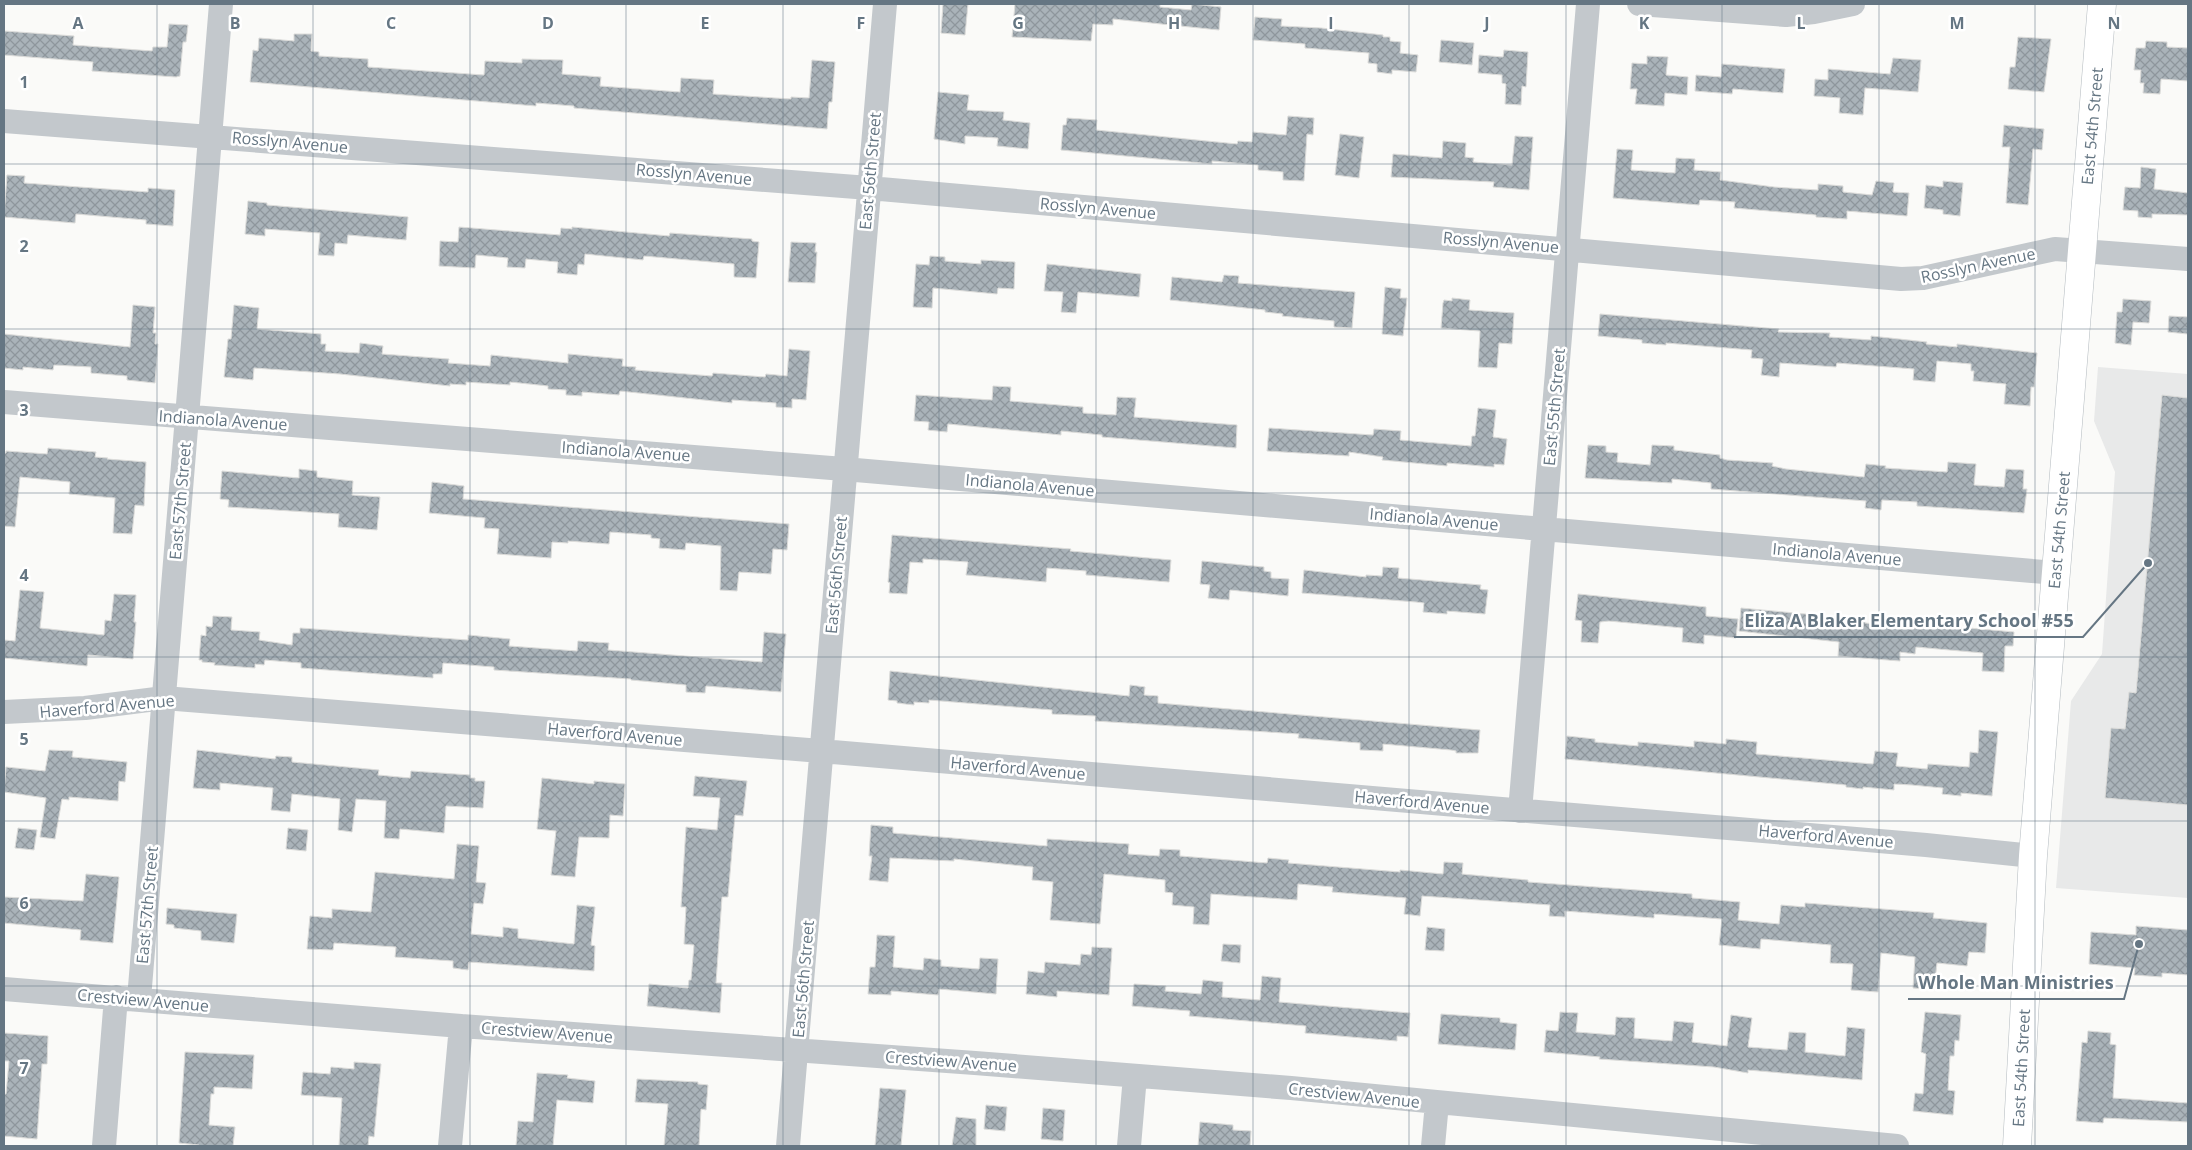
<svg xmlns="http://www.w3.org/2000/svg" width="2192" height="1150" font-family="'Open Sans',sans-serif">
<defs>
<pattern id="building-cross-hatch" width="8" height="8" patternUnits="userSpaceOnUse" patternTransform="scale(1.25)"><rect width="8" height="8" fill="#aab3b9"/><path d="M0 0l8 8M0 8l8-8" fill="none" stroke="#8e969c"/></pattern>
</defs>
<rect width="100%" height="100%" fill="#fafaf8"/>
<path fill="#e8e9e9" d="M2098,367L2188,374V898L2056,888L2071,701L2102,654L2115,472L2094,421Z"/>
<path fill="url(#building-cross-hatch)" stroke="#dcdcda" d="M943,4H968L965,35L941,33Z
M1015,4H1160V7L1191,10L1192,4L1221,7L1219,30L1113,19V25L1093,24L1091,41L1012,37Z
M1255,17L1282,19L1281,26L1321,28L1383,35V37H1390V41L1401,42L1400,53L1418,55L1416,72L1392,70V74L1377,72V64L1368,63L1369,53L1305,48V44L1253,40Z
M169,24L188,25L186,42H183L180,76L176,77L92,71L93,62L4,55V31L74,36L73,45L152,51L153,47H167Z
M294,34H312L311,51L319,52V56L368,59V67L484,75L485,61L522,63V59L563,60L562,74L601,77L600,86L680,92L681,78L714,80L713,94L791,99V97L809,98L812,60L835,62L832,102H829L827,129L574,108V106L536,103V106L250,82L253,50L258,51L259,38L294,41Z
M2018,37L2051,39L2044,92L2008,89L2010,67H2015Z
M1441,40L1474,43L1472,65L1439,62Z
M2146,41L2167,42V47L2188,48V81L2161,79L2160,94L2143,93L2144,83H2140L2141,70H2134L2136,48H2145Z
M1504,50L1528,52L1526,87L1522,86L1521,105L1505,104L1506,84L1502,83V75L1478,73L1479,55L1503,57Z
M1647,56L1668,57L1666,75L1688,77L1687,95L1665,93L1664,106L1635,104L1637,89H1630L1632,63L1647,64Z
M1893,58L1921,60L1918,92L1865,88L1863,115L1839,113L1840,98L1814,96L1815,79L1828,80V69L1890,74Z
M1722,64L1785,69L1783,93L1733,89L1732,94L1695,91L1696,75L1721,77Z
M938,92L969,95L967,110L1004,112L1003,120L1030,123L1028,149L997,146L998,138L965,136V144L934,139Z
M1288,116L1314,118L1313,135L1307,134L1304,181L1283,180V172L1258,170V165L1212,161V164L1061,150L1063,125H1066L1067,118L1097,120L1096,130L1237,144L1238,141L1252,142L1253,132L1286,135Z
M2004,125L2044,129L2042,150L2033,149L2028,205L2006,203L2010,147H2002Z
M1340,134L1364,137L1359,178L1335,175Z
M1515,136L1533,137L1529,190L1493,187L1494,182L1391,177L1393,154L1442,158L1443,141L1466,143L1465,157L1474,158L1473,162L1512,165Z
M1617,149L1633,150L1631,170L1675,173L1676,158L1695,159L1694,170L1721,172L1720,180L1774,187L1818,190V184L1843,186V192L1872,195L1876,181L1894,183L1893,192L1909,193L1907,216L1847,211V219L1816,217V215L1734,208L1735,202L1700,200L1699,205L1613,198Z
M2141,167L2156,169L2154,189L2188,193V215L2152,214V218L2138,217V211L2123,210L2125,187L2140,188Z
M7,175L25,176L24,183L148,192V188L175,190L173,226L146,224V220L76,214L75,223L4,217Z
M1943,181L1963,183L1960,216L1943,214V210L1924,208L1926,185L1943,187Z
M248,201L267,203V205L408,217L406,240L348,235L347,244L335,243L334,256L318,255L320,233L265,229V236L245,234Z
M459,227L560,235L561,228L572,229V227L669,236L670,233L752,239V241L759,242L756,278L734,277V264L644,256L643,260L585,254L584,265L578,264L577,275L557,273L558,262L526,259L525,268L507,267L508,258L476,255L475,268L439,266L440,241L458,242Z
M791,242L816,243L815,252H817L815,283L788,282Z
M930,256L945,257V261L981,264V260L1015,262L1014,289L998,288L997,294L933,288L932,308L913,307L916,264L929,265Z
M1047,264L1141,274L1139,297L1078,292L1076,313L1061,312L1063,292L1044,291Z
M1224,275L1239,276L1238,283L1355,292L1352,328L1334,327V321L1282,316L1283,314L1265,312V310L1170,300L1172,277L1222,282Z
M1385,287L1401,289L1400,298H1407L1403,336L1382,334Z
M1452,298L1470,300L1469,310L1514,313L1512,344L1499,343L1497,368L1478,367L1480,331L1441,328L1443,303L1444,300L1452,301Z
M2123,299L2151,301L2149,323L2133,322L2131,345L2115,343L2117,312H2122Z
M133,305L155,307L153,333H156L155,344H158L155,383L127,380V376L91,373V367L54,365L53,370L23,367V370L4,368V334L130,347Z
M234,305L259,308L257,329L321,334V344H326L325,351L359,353L360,343L383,346L382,354L449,359L448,363L490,366L491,355L568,363V354L623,359L622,366L636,367L635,370L712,376L713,373L765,377L766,374L787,376L789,349L810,351L806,400L792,399V408L776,407V403L732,400V403L620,391L619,395L582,392V396L566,395V390L548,389V386L510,382V385L466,382V385L450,384V386L340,374L254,368L253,380L224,377L228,339H231Z
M1600,314L1779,329L1778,332L1830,333L1829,337L1871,340V336L1927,342L1926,344L1957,347V344L2037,353L2034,387H2031L2030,406L2004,404L2006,384L1973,381L1974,371H1971V364L1937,361L1935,382L1913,380L1914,369L1837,363L1836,367L1780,363L1779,377L1761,375L1763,359L1751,358L1752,350L1666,343V345L1642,343V340L1598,336Z
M2169,316L2188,317V334L2168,332Z
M993,386L1011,387L1010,401L1083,407V413L1116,415L1117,397L1136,398L1134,417L1237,425L1236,448L1102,437V435L1061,431V435L948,424L947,432L928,430L929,422L914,421L916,395L992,400Z
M2162,395L2188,398V805L2105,798L2111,728L2125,729L2129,692L2136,693Z
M1478,408L1496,410L1493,437L1507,439L1504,465L1494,464V467L1447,463V466L1382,460L1383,457L1349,452V456L1267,451L1269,428L1373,435L1374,429L1401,431L1400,440L1471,446L1472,436H1475Z
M1588,445L1606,446V452L1618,453L1617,462L1650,465L1652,445L1674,446V450L1720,455V458L1727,460L1773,463L1772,466L1786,469L1864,477L1866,464L1886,466L1885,468L1947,472L1948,462L1976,464L1974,485L2004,487L2006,469L2024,470L2023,489H2027L2024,513L1917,506V502L1882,500L1881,510L1865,508L1866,501L1711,489V483L1672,479V483L1585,478Z
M48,448L96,452L95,457L108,458L107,459L146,462L144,506L135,505L132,534L113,533L115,498L69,494L70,482L20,477L15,527L4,526V453H6V451L47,454Z
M299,469L317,471V477L353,481L352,495L380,497L377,530L338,527L339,514L228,507L229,500L220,499L222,471L299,478Z
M432,482L464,486L463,499L789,524L787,550L773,549L771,574L739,572L737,591L720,590L721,546L686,543L685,550L659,548L660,539L651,538V535L610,532L609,544L568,541V543L552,542L551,558L497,554L499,529L484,528L485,518L429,513Z
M892,535L1071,549L1070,551L1171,560L1169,582L1086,575V571L1047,568L1046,582L966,575L968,562L923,559V563L910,562L907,594L889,593L890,583L888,582Z
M1202,561L1264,567V571L1271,572V578L1289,579L1288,596L1230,590L1229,600L1208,598L1210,585L1200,584Z
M1383,567L1399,568L1398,578L1481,585L1480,589L1488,590L1485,614L1447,611V614L1423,612L1424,603L1416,602L1302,593L1304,570L1366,577V575L1382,576Z
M20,590L44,592L40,628L104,635L105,620L111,621L114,594L136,595L134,622H136L133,659L88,655L87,666L4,658V640L15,641Z
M1578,594L1706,607V616L1738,619L1736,638L1704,635V644L1682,642L1683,628L1609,621L1600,622L1598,643L1581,642L1582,621L1575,620Z
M1741,608L1859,619V621H1865V623L1897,626H1901V622L2014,632L2013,646H2005L2004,672L1982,671L1983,653L1916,647L1915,654L1900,652V661L1838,656L1839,642L1739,631Z
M213,616L232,617L231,630L260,632L259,640L292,645L293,633H300V628L468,640V635L510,639L509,646L577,651L578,641L609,643L608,650L762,662L764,632L786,634L781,692L706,686L705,693L686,692V685L631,680V679L494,670V667L443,663L442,674H433V678L301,668V663L265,660L264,665L255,664V668L214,665L215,663L202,662V660H199L201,635L206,636V626L212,627Z
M890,671L1129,696L1130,685L1145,687L1144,695L1158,696V703L1480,730L1478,753H1456V751L1451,750L1383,744V751L1360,750V743L1298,738L1299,734L1095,721L1096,716L1052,714V710L929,700V703L914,702V705L897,703V701L888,700Z
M1979,730L1998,732L1992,796L1961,793V796L1942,794L1943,788L1912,785L1894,784V790L1863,787V789L1846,787V785L1565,759L1567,736L1595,739V742L1638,746V742L1694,747V741L1726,744V739L1757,742L1756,754L1873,764L1875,751L1898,753L1896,766L1927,769L1928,764L1969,767L1970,752L1978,753Z
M49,750L73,751L72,757L127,762L125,782L119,781L118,801L69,797V800L62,799L55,839L40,837L46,798L4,792L6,767L45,771Z
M197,750L275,759L276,756L292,757V762L379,770L378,775L410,778L411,771L470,775V778H475V781H485L483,808L446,806L444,833L400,829L399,839L384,838L386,801L356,799L352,832L338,830L340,799L292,794L290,812L271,810L273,788L220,783V790L193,788Z
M695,776L747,781L743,816L735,815L728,897H722L716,983H722L720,1013L647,1006L649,984L688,988L689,980H691L694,945L684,944L686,907H681L686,827L717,830L720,798L693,796Z
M542,778L594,784V781L625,784L623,816L610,815L609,838L579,837L575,877L551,875L556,831L537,829Z
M871,825L893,827V833L1047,846V839L1097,842L1129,844L1128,854L1159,856L1160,849L1180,850V856L1267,863L1268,858L1289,860L1288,863L1400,872V870L1443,874L1444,862L1463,863L1462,874L1528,880V882L1692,894V898L1740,902L1738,920L1779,924L1781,905L1805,907V903L1934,913L1933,918L1987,923L1985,953L1969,952L1967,966L1937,963L1934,990L1913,988L1915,957L1881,953L1878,992L1851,990L1853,964L1830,963L1831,945L1761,939L1760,949L1719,945L1722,919L1654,914V918L1565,911V917L1549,916L1550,905L1422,896L1420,916L1404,914L1406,898L1332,892L1333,887L1298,884L1297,900L1211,894L1209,925L1193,924L1194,907L1172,905L1173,893L1165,892V880L1104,874L1100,924L1050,920L1053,882L1032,880L1033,867L954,859V861L890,858L888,882L869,880L872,856H869Z
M18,828L37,830L34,850L15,848Z
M288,828L308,830L306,851L286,849Z
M457,844L479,846L476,882L486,883L483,904L474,903L471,934L503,937V927L518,929V938L574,944L577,905L595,907L591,945L595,946L594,971L469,962L468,970L453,968V961L395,957L396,947L334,943L333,950L307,949L310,916L332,918V909L371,912L375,872L454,879Z
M86,874L119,877L113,943L80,940L81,930L4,923V897L83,901Z
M167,908L237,914L234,943L201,940V931L174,928V925L166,924Z
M2136,926L2188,930V975L2162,973V977L2134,975L2135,968L2089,964L2091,932L2136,935Z
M1427,927L1445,929L1444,951L1425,950Z
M877,935L895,936L893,967L923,970L924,958L941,960V966L979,969L980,958L998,959L996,994L939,989L938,995L891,991V995L868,994L870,967H875Z
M1223,944L1241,945L1240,963L1221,961Z
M1092,947L1112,948L1109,995L1057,991V997L1026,994L1028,971L1044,973L1045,962L1080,965L1081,954L1091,955Z
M1262,976L1281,978L1279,1002L1410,1013L1408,1037L1397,1036V1041L1305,1033L1306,1026L1189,1016L1190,1011L1132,1006L1134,984L1166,986L1165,991L1201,994L1203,980L1223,982L1222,997L1260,1000Z
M1560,1012L1578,1013L1576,1032L1615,1035L1616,1017L1635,1018L1634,1038L1672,1041L1674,1021L1694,1023L1692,1042L1727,1046L1731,1015L1752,1018L1748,1047L1787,1050L1789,1032L1806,1033L1805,1052L1845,1056L1847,1027L1865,1029L1862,1080L1748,1070V1073L1714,1067L1599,1059L1600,1057L1544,1052L1546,1030L1558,1031Z
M1925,1012L1961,1015L1959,1041L1955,1040L1954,1056H1950L1948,1090L1955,1091L1953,1115L1913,1111L1915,1093L1923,1094L1926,1054L1921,1052Z
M1441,1014L1500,1018V1022L1517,1024L1515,1050L1438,1044Z
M2088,1031L2111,1033L2110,1044L2116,1045L2113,1098L2188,1103V1122L2104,1118L2103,1123L2076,1121L2082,1042L2087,1043Z
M4,1033L48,1036L47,1064H42L37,1139L4,1136V1094H6L9,1061H4Z
M185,1052L254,1055L252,1089L214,1087V1094H211L209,1125L235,1127L233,1146H199V1145L179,1143Z
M354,1062L381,1064L374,1137L369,1136L368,1146H339L342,1098L301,1095L303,1072L330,1074L331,1067L354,1069Z
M537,1073L568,1075L567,1078L595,1081L593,1103L557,1100L553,1146H516L518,1121L533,1122Z
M637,1079L698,1082V1084L708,1085L706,1110L701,1109L699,1146H664L668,1104L635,1102Z
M880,1088L906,1090L901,1146H875Z
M986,1105L1007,1107L1005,1131L984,1129Z
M1043,1108L1065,1110L1063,1141L1041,1139Z
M956,1117L976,1119V1146H952Z
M1200,1122L1233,1125V1130L1251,1131L1250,1146H1198Z"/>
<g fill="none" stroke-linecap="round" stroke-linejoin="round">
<g stroke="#b3babf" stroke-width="29">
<path id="secondary" d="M2017,1146L2033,856L2102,4"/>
</g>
<path stroke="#c3c8cc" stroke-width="24" d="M1639,4L1786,15L1814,12L1853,4
M4,121L869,188L1901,279L1923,278L2055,249L2188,259
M4,402L844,469L2056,573
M4,712L85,708L164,698L821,751L1926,845L2033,856
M1520,811L1588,4
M4,989L461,1026L975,1063L1291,1088L1897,1146
M139,999L221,4
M104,1146L116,997
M450,1146L461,1026
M788,1146L885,4
M1129,1146L1135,1076
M1433,1146L1437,1103"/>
<use href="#secondary" stroke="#fff" stroke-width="28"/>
</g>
<path fill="none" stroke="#657683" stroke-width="1" stroke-opacity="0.55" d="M157,4V1146M313,4V1146M470,4V1146M626,4V1146M783,4V1146M939,4V1146M1096,4V1146M1253,4V1146M1409,4V1146M1566,4V1146M1722,4V1146M1879,4V1146M2035,4V1146M4,164H2188M4,329H2188M4,493H2188M4,657H2188M4,821H2188M4,986H2188"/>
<g text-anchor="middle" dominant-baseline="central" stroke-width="5" stroke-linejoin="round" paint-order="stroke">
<g font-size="16" fill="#657683" stroke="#fff">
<text transform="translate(2092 126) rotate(-85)">East 54th Street</text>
<text transform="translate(290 142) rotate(5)">Rosslyn Avenue</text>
<text transform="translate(870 171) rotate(-85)">East 56th Street</text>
<text transform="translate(694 174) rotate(5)">Rosslyn Avenue</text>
<text transform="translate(1098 208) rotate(5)">Rosslyn Avenue</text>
<text transform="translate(1501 242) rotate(5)">Rosslyn Avenue</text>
<text transform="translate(1978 265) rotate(-12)">Rosslyn Avenue</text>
<text transform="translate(1554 407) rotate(-85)">East 55th Street</text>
<text transform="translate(223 420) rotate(4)">Indianola Avenue</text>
<text transform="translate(626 451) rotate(4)">Indianola Avenue</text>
<text transform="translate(1030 485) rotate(5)">Indianola Avenue</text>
<text transform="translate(180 501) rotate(-85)">East 57th Street</text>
<text transform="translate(1434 519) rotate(5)">Indianola Avenue</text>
<text transform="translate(2059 530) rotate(-85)">East 54th Street</text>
<text transform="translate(1837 554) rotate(5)">Indianola Avenue</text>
<text transform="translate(836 575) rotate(-85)">East 56th Street</text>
<text transform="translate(107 706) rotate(-5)">Haverford Avenue</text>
<text transform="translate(615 734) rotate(5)">Haverford Avenue</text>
<text transform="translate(1018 768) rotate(5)">Haverford Avenue</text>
<text transform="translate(1422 802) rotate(5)">Haverford Avenue</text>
<text transform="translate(1826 836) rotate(5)">Haverford Avenue</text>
<text transform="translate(147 905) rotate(-85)">East 57th Street</text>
<text transform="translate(803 979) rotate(-85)">East 56th Street</text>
<text transform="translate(143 1000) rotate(5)">Crestview Avenue</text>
<text transform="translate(547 1032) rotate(4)">Crestview Avenue</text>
<text transform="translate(951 1061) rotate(4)">Crestview Avenue</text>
<text transform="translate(2021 1068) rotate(-87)">East 54th Street</text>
<text transform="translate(1354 1095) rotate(6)">Crestview Avenue</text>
</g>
</g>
<g font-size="16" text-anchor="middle" font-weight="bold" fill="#657683" stroke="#fff" stroke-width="5" stroke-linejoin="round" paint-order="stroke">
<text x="78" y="29">A</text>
<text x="235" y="29">B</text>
<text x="391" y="29">C</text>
<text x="548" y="29">D</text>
<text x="705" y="29">E</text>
<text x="861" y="29">F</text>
<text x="1018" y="29">G</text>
<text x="1174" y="29">H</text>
<text x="1331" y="29">I</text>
<text x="1487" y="29">J</text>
<text x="1644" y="29">K</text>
<text x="1801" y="29">L</text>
<text x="1957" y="29">M</text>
<text x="2114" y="29">N</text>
<text x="24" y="88">1</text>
<text x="24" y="252">2</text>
<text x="24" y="416">3</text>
<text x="24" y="581">4</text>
<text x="24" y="745">5</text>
<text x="24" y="909">6</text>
<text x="24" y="1074">7</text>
</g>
<path fill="none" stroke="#657683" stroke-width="2" d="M2148 563L2083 637H1734M2139 944L2124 999H1908"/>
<g fill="#657683" stroke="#fff" stroke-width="2">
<circle cx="2148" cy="563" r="5"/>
<circle cx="2139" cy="944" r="5"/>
</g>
<g font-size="18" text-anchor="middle" font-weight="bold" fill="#657683" stroke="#fff" stroke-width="5" stroke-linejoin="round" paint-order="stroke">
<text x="1909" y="627">Eliza A Blaker Elementary School #55</text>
<text x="2016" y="989">Whole Man Ministries</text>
</g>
<rect width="2192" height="1150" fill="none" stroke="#657683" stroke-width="10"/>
</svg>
